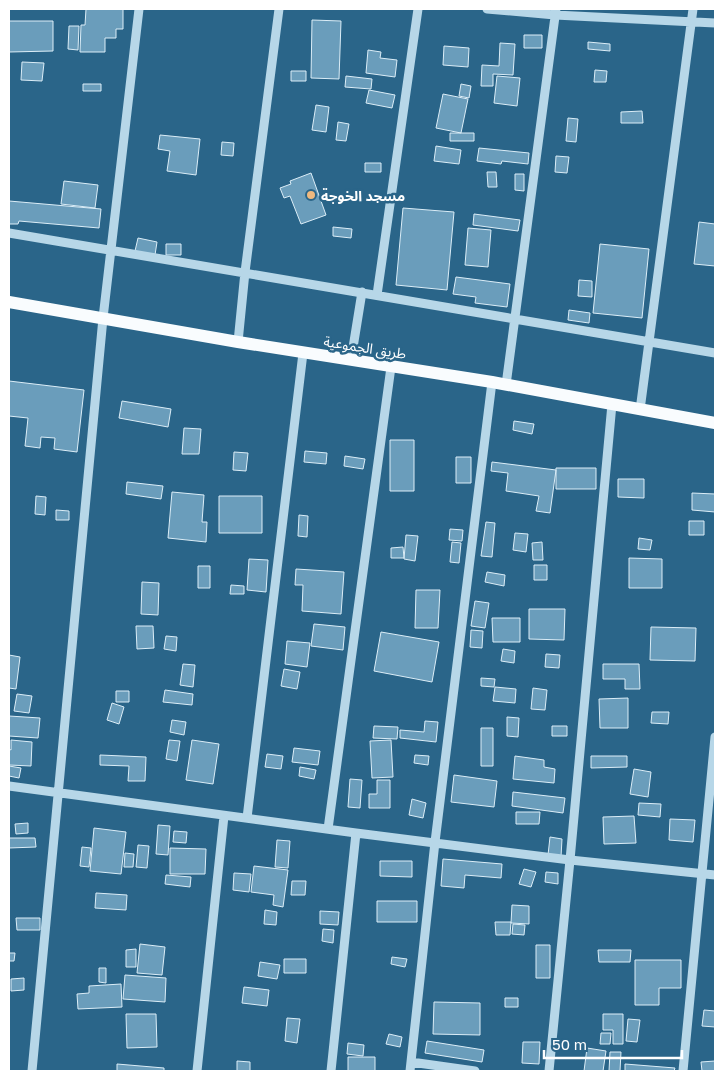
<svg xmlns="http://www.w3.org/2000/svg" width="724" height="1080" font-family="'Golos Text','Noto Sans Arabic',sans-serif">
<rect width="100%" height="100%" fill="#2a6589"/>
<path fill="#6a9dbb" stroke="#dbedf7" d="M86,9H123V29H116V38H105V52H80L81,25H85Z
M312,20L341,21L339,79L311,78Z
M9,21H53V51L9,52Z
M69,26H79L78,50L68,49Z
M524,35H542V48H524Z
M588,42L610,44V51L588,49Z
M500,43L515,44L513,75L493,74V86H481L482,65L499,66Z
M444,46L469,48L468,67L443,65Z
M368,50L381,52L380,58L397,60L395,77L366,73Z
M22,62L44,63L42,81L21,80Z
M595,70L607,71L606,82H594Z
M291,71H306V81H291Z
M346,76L372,79L371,89L345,87Z
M497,76L520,78L517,106L494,103Z
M83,84H101V91H83Z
M461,84L471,86L469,98L459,96Z
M369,90L395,95L392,108L366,103Z
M443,94L468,99L461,133L436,128Z
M316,105L329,107L326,132L312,130Z
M642,111L643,123H621V112Z
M568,118L578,119L576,142L566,141Z
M338,122L349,124L346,141L336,140Z
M450,133H474V141H450Z
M160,135L200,139L196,175L167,171L170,151L158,149Z
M222,142L234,143L233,156L221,155Z
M436,146L461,150L459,164L434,161Z
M479,148L529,153L528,164L502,161L501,164L477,161Z
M556,156L569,157L567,173L555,172Z
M365,163H381V172H365Z
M487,172H496L497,187H488Z
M311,173L326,215L301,224L290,196L284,198L280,188L291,184L290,181Z
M515,174H524V191L515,190Z
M64,181L98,185L95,208L61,204Z
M9,201L101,209L99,228L19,221L18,224H9Z
M403,208L454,212L447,290L396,285Z
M474,214L520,220L518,231L473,225Z
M699,222L715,224V266L694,264Z
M333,227L352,229L351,238L333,236Z
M468,228L491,230L488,267L465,265Z
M138,238L157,242L155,255L135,251Z
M166,244H181V255H166Z
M600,244L649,249L642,318L593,313Z
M456,277L510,284L507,307L475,303L476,297L453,294Z
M579,280L592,281V297L578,296Z
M569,310L590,313L589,323L568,320Z
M9,381L84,390L77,452L54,449L55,438L41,437L40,448L25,446L28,418L9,416Z
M122,401L171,409L168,427L119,418Z
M514,421L534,424L532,434L513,430Z
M184,428L201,429L199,454H182Z
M390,440H414V491H390Z
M305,451L327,453L326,464L304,462Z
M234,452L248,453L246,471L233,470Z
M345,456L365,459L363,469L344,466Z
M456,457H471V483H456Z
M492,462L556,470L550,513L536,511L539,496L506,491L508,473L491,471Z
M556,468H596V489H556Z
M618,479H644V498L618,497Z
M127,482L163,486L161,499L126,494Z
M172,492L204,495L202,522H207L206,542L168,538Z
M692,493L715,494V512L692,510Z
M36,496L46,497L45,515L35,514Z
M219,496H262V533H219Z
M56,510L69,511V520H56Z
M299,515L308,516L307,537L298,536Z
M689,521H704V535H689Z
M486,522L495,523L492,557L481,556Z
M450,529L463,530L462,541L449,540Z
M515,533L528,534L526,552L513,550Z
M406,535L418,536L415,561L404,559Z
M639,538L652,540L650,550L638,549Z
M452,542L461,543L459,563L450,562Z
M542,542L543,560H533L532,543Z
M403,547L404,558H391V548Z
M629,558L662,559V588H629Z
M249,559L268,560L266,592L247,590Z
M534,565H547V580H534Z
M198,566H210V588H198Z
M296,569L344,572L341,614L302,611L303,585H295Z
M487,572L505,575L504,586L485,582Z
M142,582L159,583L158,615L141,614Z
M231,585L244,586V594H230Z
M416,590H440L438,628H415Z
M475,601L489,603L485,628L471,626Z
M529,609H565L564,640L529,639Z
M492,618H520V642H493Z
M314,624L345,627L343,650L311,646Z
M136,626H153L154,648L137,649Z
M651,627L696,628L695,661L650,660Z
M471,630L483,631L482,648L470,647Z
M381,632L439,642L432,682L374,671Z
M166,636L177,637L176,651L164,649Z
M287,641L310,643L307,667L285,664Z
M503,649L515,651L514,663L501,661Z
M546,654L560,655L559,668L545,667Z
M9,655L20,657L16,689L9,688Z
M183,664L195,665L193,687L180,685Z
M603,664H639L640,689H625V679H603Z
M284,669L300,672L297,689L281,686Z
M481,678L495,679L494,687L481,686Z
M495,687L516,689L515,703L493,701Z
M533,688L547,690L545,710L531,709Z
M165,690L193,694L192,705L163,702Z
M116,691H129V702H116Z
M17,694L32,696L29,713L14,711Z
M628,698V728H600L599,699Z
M112,703L124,707L119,724L107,720Z
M652,712H669L668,724L651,723Z
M9,716L40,718L38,738L9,736Z
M507,717L519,718L518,737L507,736Z
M172,720L186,722L184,735L170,732Z
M425,721L438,722L436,742L400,738V730L424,732Z
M374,726L398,727L397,739L373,738Z
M552,726H567V736H552Z
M481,728H493V766H481Z
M11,740L32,742L31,766L9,765V749L11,750Z
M169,740L180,741L177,761L166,759Z
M192,740L219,744L213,784L186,780Z
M391,740L393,777L372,778L370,741Z
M294,748L320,751L318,765L292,762Z
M267,754L283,756L281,769L265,767Z
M100,755L146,757L145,781H128L129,766L100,765Z
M415,755L429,756L428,765L414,763Z
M515,756L544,760V767L555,769L554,783L513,779Z
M591,756H627V767L591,768Z
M9,766L21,768L19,778L9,776Z
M300,767L316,770L314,779L299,776Z
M634,769L651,772L648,797L630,794Z
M454,775L497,781L494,807L451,802Z
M350,779L362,780L360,808L348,807Z
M377,780H390V808H369V794H377Z
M513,792L565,798L563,813L512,806Z
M412,799L426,803L423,818L409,815Z
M639,803L661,804L660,817L638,815Z
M516,812H540L539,824H516Z
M634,816L636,843L604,844L603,817Z
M670,819L695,820L693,842L669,840Z
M28,823V833L16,834L15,824Z
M158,825L170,826L168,855L156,854Z
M94,828L126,832L121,874L90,871Z
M174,831L187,832L186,843L173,842Z
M550,837L562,839L561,857L548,855Z
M9,838H35L36,847L9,848Z
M277,840L290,841L288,868L275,867Z
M138,845L149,846L147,868L136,867Z
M82,847L91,848L89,867L80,866Z
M170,848L206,849L205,874H170Z
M125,853L134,854L133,867H124Z
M443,859L502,864L501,878L465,875L464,888L441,886Z
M380,861H412V877L380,876Z
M254,866L288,870L283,907L273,905L274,895L251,892Z
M524,869L536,872L531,887L519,884Z
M546,872L558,873V884L545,882Z
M234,873L251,874L249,892L233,890Z
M166,875L191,877L190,887L165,884Z
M292,881H306L305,895H291Z
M96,893L127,895L126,910L95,908Z
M377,901H417V922H377Z
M512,905L529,906V924L511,923Z
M265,910L277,912L276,925L264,924Z
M320,911L339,912L338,925L320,924Z
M16,918H40V930H17Z
M495,922H511L510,935H496Z
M513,924L525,925L524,935L512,934Z
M323,929L334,930L333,943L322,941Z
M140,944L165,947L162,975L137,973Z
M536,945H550V978H536Z
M136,949V967H126V950Z
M598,950H631L630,962H599Z
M9,953H15L14,961H9Z
M392,957L407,959L405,967L391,964Z
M284,959H306V973H284Z
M635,960H681V988H659V1005H635Z
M260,962L280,965L277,979L258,976Z
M99,968H106V983L99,982Z
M125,975L166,978L165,1002L123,999Z
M24,978V990L11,991V979Z
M121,984L122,1007L78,1009L77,994L89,993V986Z
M244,987L269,990L267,1006L242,1003Z
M505,998H518V1007H505Z
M434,1002L480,1003V1035L433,1034Z
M704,1010L715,1011V1027L702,1026Z
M126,1014H156L157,1047L127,1048Z
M603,1014H623V1044H613V1030H603Z
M287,1018L300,1019L297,1043L285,1041Z
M628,1019L640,1020L637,1042L626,1041Z
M601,1033H611L610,1044H600Z
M389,1034L402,1037L400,1047L386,1044Z
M427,1041L484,1050L482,1062L425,1053Z
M523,1042H540L539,1064L522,1063Z
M348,1043L364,1045L363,1056L347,1054Z
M587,1048L606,1051L603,1071H584Z
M610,1052H621L620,1071H609Z
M348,1057H375V1071H348Z
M237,1061L250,1062V1071H237Z
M715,1061V1071H702L701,1062Z
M117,1064L164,1068V1071H117Z
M625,1064L675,1068L674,1071H625Z"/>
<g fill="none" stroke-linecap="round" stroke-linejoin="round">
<path stroke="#b7d7e8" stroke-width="9" d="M487,9L555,15L715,23
M9,233L715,353
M377,295L418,9
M238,342L245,272L279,9
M351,360L362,292
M506,385L556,9
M640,410L693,9
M9,786L356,833L570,860L715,875
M247,818L303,353
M328,829L391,367
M411,1062L475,1071
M32,1071L103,318L139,9
M197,1071L224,816
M331,1071L356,833
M410,1071L435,842L492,382
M549,1071L570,860L612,404
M683,1071L715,737"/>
<path stroke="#f9fcfe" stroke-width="12" d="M9,302L238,342L492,382L715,423"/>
</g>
<circle fill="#efb97f" stroke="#2a6589" stroke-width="2" cx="311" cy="195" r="5"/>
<g text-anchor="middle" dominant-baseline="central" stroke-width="5" stroke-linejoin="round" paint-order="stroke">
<g font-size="14" font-weight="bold" fill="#fff" stroke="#2a6589" text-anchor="start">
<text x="321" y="195">مسجد الخوجة</text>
</g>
<g font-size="14" fill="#fff" stroke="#2a6589">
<text transform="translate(365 347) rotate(9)">طريق الجموعية</text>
</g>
</g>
<rect width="724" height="1080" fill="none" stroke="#ffffff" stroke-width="20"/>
<path d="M544 1050v8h138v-8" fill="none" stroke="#ffffff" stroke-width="2.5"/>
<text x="552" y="1050" font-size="15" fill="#ffffff" stroke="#2a6589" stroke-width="4" paint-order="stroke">50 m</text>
</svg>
